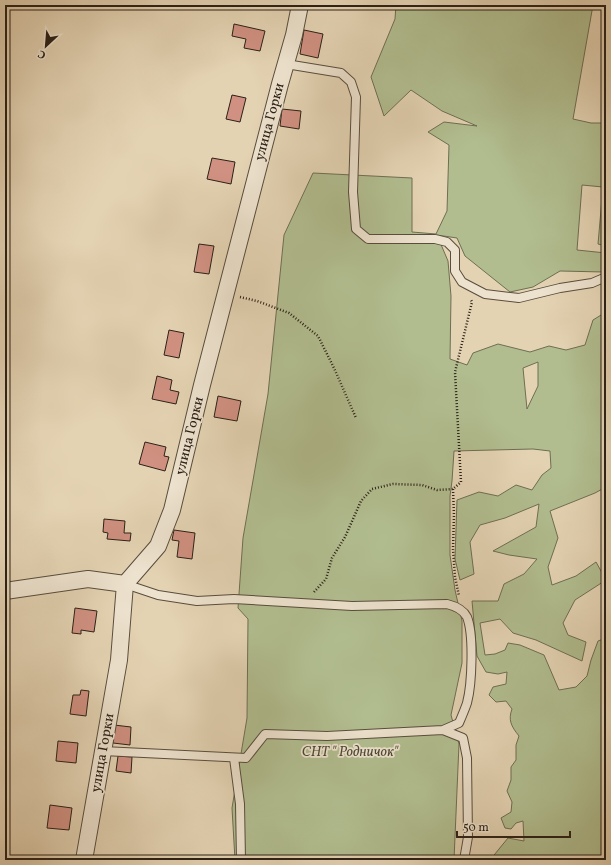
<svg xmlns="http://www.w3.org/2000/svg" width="611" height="865" font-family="Vollkorn,serif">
<rect width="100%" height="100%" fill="#e4d3b3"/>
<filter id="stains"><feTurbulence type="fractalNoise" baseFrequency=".005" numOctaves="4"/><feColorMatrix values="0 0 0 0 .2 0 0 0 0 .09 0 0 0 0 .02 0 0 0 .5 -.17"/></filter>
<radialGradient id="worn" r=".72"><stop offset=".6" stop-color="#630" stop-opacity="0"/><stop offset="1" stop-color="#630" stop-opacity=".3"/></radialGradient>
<path fill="#b1bd8f" stroke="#6e6e53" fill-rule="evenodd" d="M396,5H593L573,119L591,123H602L606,128V246L598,244L603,187L582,185L577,250L606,253V263L604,272L560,271L533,287L510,292L465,256L457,238L437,235L448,261L451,296L450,359L467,365L473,353L498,344L530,352L549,346L566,350L585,345L593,320L606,312V487L595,493L550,511L558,538L548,567L552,585L576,576L596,562L606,580L575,600L563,623L568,635L586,642L582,661L536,640L513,633L500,619L480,623L485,655L495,654L505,650L508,643L520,645L544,655L559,690L576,687L587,676L591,660L598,641L606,638V860H490L508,838L524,841L523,821L516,823L511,829L505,828L501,818L511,812L512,802L507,791L511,780V767L516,760V745L519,736C511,726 508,720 512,709L506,701L496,702L489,695L493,687L506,684L507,672L498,674L486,672L477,656L472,601H498L504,584L524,574L537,559L509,555L493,551L536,527L539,504L505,518L480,525L470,542L474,574L460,580L455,559L457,500L479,492L498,496L516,485L532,490L542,475L551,468L550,451L533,449L454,451L452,481L450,496V555L455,590L462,621V663L451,715L459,744L454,860H235L232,808L247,718L248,619L238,608L243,538L268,394L284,235L313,173L412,178V232L436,234L447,211L449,145L428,132L444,122L477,126L442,111L411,90L384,116L371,77L395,19ZM538,362V386L527,409L523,368Z"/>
<path fill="#d19182" stroke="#2a2017" d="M234,24L265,31L260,51L244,48L246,39L232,36Z
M304,30L323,34L318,58L300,54Z
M232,95L246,98L240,122L226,119Z
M282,109L301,111L299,129L280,126Z
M212,158L235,162L231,184L207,179Z
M199,244L214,246L209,274L194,272Z
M169,330L184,333L179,358L164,355Z
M157,376L172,380L170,390L179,392L176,404L152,399Z
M218,396L241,401L237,421L214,417Z
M145,442L166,447L164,456L169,457L165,471L139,464Z
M104,519L125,521L124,533H131L130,541L107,539L108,533L103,532Z
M174,530L195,533L192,559L177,557L179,541L172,540Z
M75,608L97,611L94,632L81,630V634L72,633Z
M81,690L89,691L86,716L70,714L73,695H80Z
M114,725L131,727L130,745L113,743Z
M58,741L78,743L76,763L56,761Z
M118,756L132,757L131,773L116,771Z
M50,805L72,808L69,830L47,828Z"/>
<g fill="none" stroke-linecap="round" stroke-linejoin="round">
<g stroke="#584d3e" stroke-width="10">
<path id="lane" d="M286,64L341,73L351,82L356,97L353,192L356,229L368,239H435L447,242L455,250V271L462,282L485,294L519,298L560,288L592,283L606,277
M443,730L463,738L467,758L468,837L464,860
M103,751L246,758L265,734L327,736L443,730L459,723C462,716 465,709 467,703C472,684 474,635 467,617C463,609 455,606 447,604L352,606L234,599L197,601L158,595L125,584
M234,758L240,804L241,860"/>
</g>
<g stroke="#584d3e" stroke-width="18">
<path id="street" d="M5,591L88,579L125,584
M84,860L119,660L125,584L158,546L172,510L202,385L280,84L294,35L300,5"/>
</g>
<path stroke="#2a2017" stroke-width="2.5" stroke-dasharray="1 2" stroke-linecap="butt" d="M240,297L257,301L289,313L318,336L334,368L356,418
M453,489L454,515L453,549L455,577L459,596
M314,592L326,579L332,558L345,537L361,501L372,489L393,484L422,485L437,490L453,489L461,482L455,372L472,302L471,300"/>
<use href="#lane" stroke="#ede2ce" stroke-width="8"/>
<use href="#street" stroke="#ede2ce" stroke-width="16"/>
</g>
<g text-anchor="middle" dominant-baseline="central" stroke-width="3.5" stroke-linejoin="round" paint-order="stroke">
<g font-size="14" fill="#2a2017" stroke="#ede2ce">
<text transform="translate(270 122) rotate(-75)">улица Горки</text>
<text transform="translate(190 436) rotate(-76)">улица Горки</text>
<text transform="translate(103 753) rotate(-80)">улица Горки</text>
</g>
<g font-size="14" font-style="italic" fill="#4c4735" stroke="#ede2ce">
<text x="350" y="752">СНТ " Родничок"</text>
</g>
</g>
<rect width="611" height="865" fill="none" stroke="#e4d3b3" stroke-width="20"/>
<rect x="6" y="6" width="599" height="853" fill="none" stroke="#2a2017" stroke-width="2"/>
<rect x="10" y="10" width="591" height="845" fill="none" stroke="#2a2017"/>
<g transform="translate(46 46) rotate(206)" stroke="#ede2ce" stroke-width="3" paint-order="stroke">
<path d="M0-3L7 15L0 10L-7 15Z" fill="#2a2017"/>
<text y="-6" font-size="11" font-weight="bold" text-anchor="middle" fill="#2a2017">С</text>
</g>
<path d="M457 831v6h113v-6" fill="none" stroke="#2a2017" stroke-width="2"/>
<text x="463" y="831" font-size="12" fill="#2a2017" stroke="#ede2ce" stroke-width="3" paint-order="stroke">50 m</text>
<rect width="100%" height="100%" filter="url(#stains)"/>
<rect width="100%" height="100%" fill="url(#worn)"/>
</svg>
